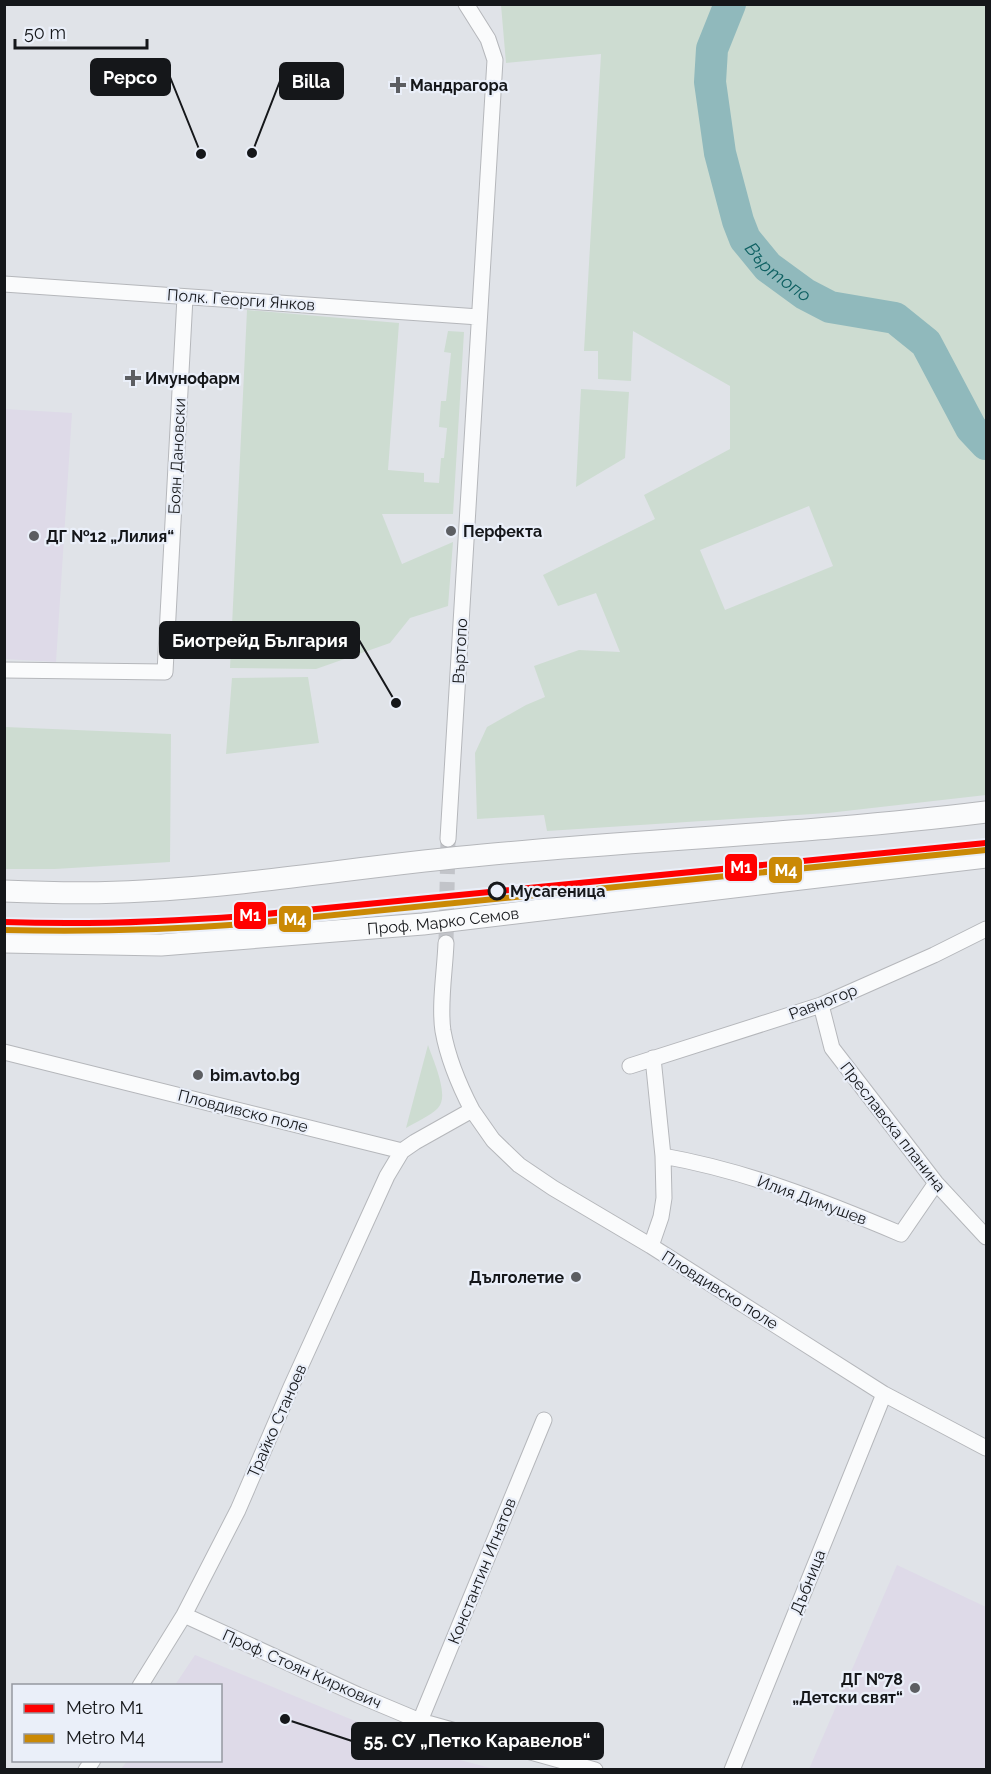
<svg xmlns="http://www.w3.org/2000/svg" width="991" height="1774" font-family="Raleway,sans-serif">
<rect width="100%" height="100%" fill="#e0e3e8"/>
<path fill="#dedae8" d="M4,409L72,413L56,662L5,659Z
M897,1565L986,1607V1769H809Z
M195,1655L430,1752L494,1769H121L127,1761L220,1760V1686L175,1685Z"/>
<path fill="#cddcd1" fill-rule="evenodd" d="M501,5H986V795L828,813L547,831L544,815L477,819L475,753L487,727L526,705L545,697L534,666L579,650L620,652L596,593L558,606L543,575L655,519L644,495L730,449V386L633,331L631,381L598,379V351H584L601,54L506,63ZM809,506L833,566L725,610L700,550Z
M247,310L399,323L388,470L424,473V482L439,483L441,458H444L447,428L439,427L441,401H446L451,353L444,352L448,331L464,332L453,514H382L402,564L453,542L448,606L410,618L390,643L316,669L230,668Z
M581,389L629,392L625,458L576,487Z
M308,677L319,743L226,754L232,678Z
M5,727L171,734L170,862L55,869H5Z
M428,1045C433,1060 450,1096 438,1108C430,1116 416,1122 406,1128Z"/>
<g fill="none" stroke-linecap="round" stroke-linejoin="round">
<path stroke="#90b9bc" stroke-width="32" id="s1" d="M730,4L712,49L710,82L720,153L738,221L745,239L768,267L805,294L830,307L895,318L926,343L971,428L986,444"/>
<path stroke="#c2c4c9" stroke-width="15" stroke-dasharray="15 8" stroke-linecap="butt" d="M446,943L448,839"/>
<g stroke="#b5b7bb" stroke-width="17">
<path id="minor" d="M4,284L479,317
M4,670L165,672L185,297
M448,839L495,60L488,39L466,4
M446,943C445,970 439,1005 443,1031C448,1059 459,1085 472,1110
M821,1005L832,1048L936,1183L986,1237
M4,1052L402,1151L415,1142L472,1110L493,1140L519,1165L553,1188L651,1246L884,1394L986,1448
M630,1066L821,1005L934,955L986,929
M663,1156C747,1171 823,1201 901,1234L936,1183
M651,1246L661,1217L664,1198L663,1156L653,1058
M184,1615L358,1695L420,1721L595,1770
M140,1686L184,1615L238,1510L291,1387L387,1176L402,1151
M420,1721L544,1420
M86,1770L93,1760
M732,1770L884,1394"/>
</g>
<g stroke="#b5b7bb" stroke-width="23">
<g id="secondary">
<path d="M4,891C51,893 97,894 143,891C257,885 370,865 483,855C651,839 819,833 986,812"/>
<path id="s2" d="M4,942L161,945L423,924L986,857"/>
</g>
</g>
<use href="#minor" stroke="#fafbfc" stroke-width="15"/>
<use href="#secondary" stroke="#fafbfc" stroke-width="21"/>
<g stroke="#eaeff9" stroke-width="10">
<path id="metro-1" d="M4,922C85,925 164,922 245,916L986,843"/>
</g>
<g stroke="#eaeff9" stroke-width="10">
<path id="metro-2" d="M4,930C85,932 165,930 245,924L986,850"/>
</g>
<use href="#metro-1" stroke="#f00" stroke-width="6"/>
<use href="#metro-2" stroke="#ca8905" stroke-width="6"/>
</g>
<g fill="#5c5e62" stroke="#eaeff9" stroke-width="2">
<path d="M395 76h6v6h6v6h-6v6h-6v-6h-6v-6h6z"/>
<path d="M130 369h6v6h6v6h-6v6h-6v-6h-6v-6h6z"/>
<circle cx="451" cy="531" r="6"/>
<circle cx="34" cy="536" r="6"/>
<circle cx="198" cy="1075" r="6"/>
<circle cx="576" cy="1277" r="6"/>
<circle cx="915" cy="1688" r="6"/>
</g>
<circle fill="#eaeff9" stroke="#15171a" stroke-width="3" cx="497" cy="891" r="8"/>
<g text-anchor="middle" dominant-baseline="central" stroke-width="4.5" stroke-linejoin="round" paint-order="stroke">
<g font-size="16" font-weight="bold" fill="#15171a" stroke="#eaeff9" text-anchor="start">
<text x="410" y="85">Мандрагора</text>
<text x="145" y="378">Имунофарм</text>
<text x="463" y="531">Перфекта</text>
<text x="46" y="536">ДГ №12 „Лилия“</text>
<text x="210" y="1075">bim.avto.bg</text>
<text x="564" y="1277" text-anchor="end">Дълголетие</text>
<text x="903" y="1679" text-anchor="end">ДГ №78<tspan x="903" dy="18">„Детски свят“</tspan></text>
</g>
<g font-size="16" fill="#15171a" stroke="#eaeff9">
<text transform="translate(241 300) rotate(4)">Полк. Георги Янков</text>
<text transform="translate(177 456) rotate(-87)">Боян Дановски</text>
<text transform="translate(460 651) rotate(-87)">Въртопо</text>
<text stroke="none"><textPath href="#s2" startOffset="440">Проф. Марко Семов</textPath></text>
<text transform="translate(823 1002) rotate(-21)">Равногор</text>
<text transform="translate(243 1111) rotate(14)">Пловдивско поле</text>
<text transform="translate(893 1127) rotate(52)">Преславска планина</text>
<text transform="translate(812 1200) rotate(20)">Илия Димушев</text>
<text transform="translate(720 1290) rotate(32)">Пловдивско поле</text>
<text transform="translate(277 1421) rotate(-66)">Трайко Станоев</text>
<text transform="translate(482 1571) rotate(-68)">Константин Игнатов</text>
<text transform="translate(808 1582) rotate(-68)">Дъбница</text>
<text transform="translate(302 1669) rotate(24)">Проф. Стоян Киркович</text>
</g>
<g font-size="16" font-weight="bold" fill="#15171a" stroke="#eaeff9" text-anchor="start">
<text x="510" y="891">Мусагеница</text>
</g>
<g font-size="18" font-style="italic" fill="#0e6062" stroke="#eaeff9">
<text stroke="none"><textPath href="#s1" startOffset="290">Въртопо</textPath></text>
</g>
</g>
<path fill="none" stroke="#15171a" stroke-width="2" d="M201 154L170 77M252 153L280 81M396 703L359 640M285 1719L352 1741"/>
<g fill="#15171a" stroke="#eaeff9" stroke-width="2">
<circle cx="201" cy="154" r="6"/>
<circle cx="252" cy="153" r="6"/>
<circle cx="396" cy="703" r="6"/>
<circle cx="285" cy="1719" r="6"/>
</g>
<g fill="#15171a" stroke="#15171a" stroke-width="2">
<rect x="91" y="59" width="79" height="36" rx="6"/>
<rect x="280" y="63" width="63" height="36" rx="6"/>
<rect x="160" y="622" width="199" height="36" rx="6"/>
<rect x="352" y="1723" width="251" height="36" rx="6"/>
</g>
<g font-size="18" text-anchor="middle" font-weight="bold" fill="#fff">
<text x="130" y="84">Pepco</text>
<text x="311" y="88">Billa</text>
<text x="260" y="647">Биотрейд България</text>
<text x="477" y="1747">55. СУ „Петко Каравелов“</text>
</g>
<g stroke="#eaeff9" stroke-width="2">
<rect x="724" y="853" width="34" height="29" rx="6" fill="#f00"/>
<rect x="768" y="856" width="35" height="28" rx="6" fill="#ca8905"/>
<rect x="233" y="901" width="34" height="29" rx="6" fill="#f00"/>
<rect x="278" y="905" width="34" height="28" rx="6" fill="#ca8905"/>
</g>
<g font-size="16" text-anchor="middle" font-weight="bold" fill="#fff">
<text x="741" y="873">M1</text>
<text x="786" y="876">M4</text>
<text x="250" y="921">M1</text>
<text x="295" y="925">M4</text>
</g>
<rect width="991" height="1774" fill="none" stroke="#15171a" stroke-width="12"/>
<rect x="12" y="1684" width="210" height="78" fill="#eaeff9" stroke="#9599a0" stroke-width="1.5"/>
<rect x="24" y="1704" width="30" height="9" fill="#ff0000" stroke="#9599a0" stroke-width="1.5"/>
<text x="66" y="1714" font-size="18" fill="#15171a">Metro M1</text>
<rect x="24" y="1734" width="30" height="9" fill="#ca8905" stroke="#9599a0" stroke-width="1.5"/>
<text x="66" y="1744" font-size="18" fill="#15171a">Metro M4</text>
<path d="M15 39v9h132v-9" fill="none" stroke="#15171a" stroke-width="3"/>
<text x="24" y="39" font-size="18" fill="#15171a" stroke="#eaeff9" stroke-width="4.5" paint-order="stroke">50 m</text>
</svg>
